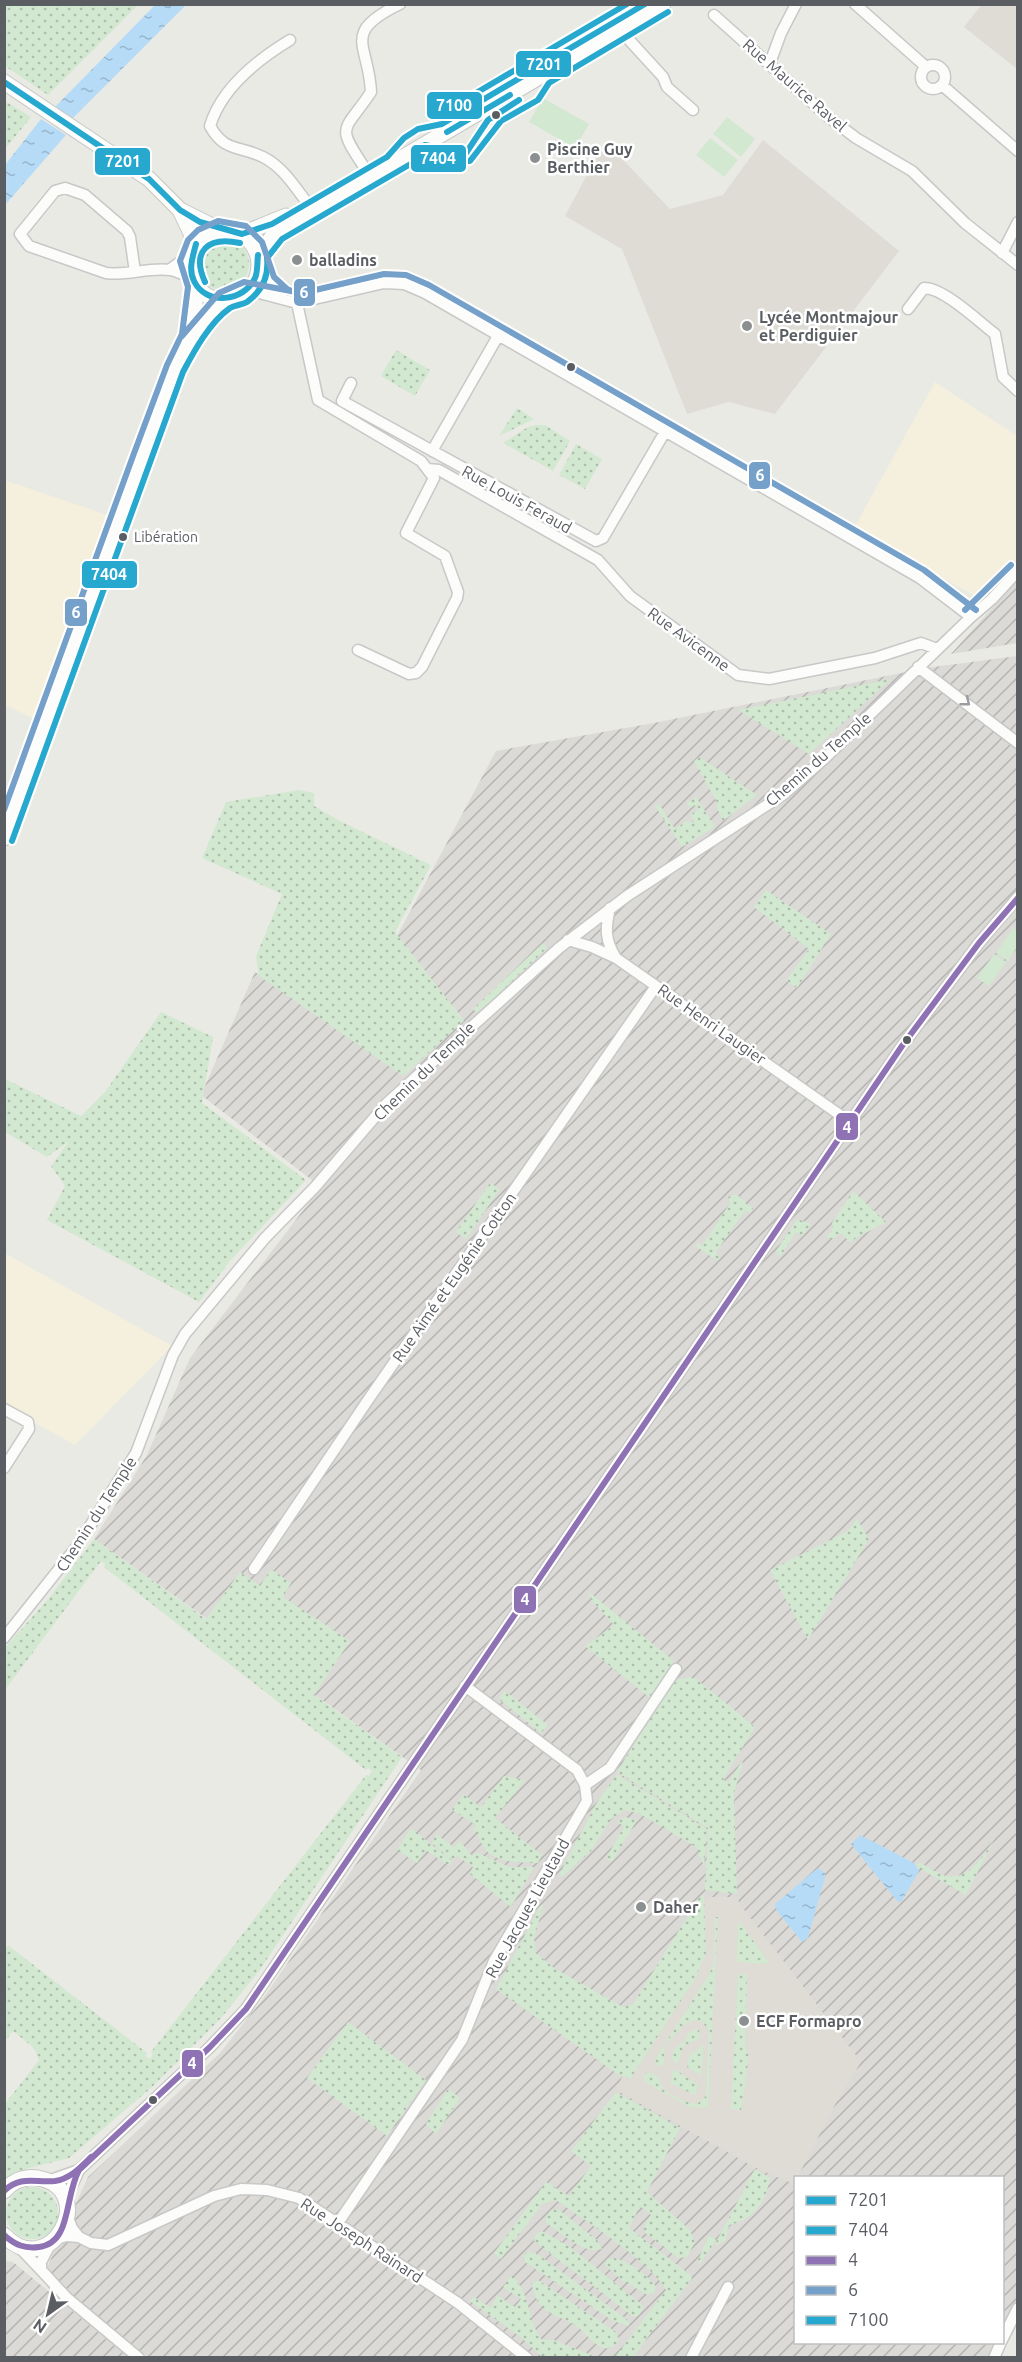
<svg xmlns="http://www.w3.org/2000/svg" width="1022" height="2362" font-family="Ubuntu,sans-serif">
<defs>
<pattern id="industrial-furrows" width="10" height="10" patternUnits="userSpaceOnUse" patternTransform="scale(1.5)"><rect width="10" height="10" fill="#dbdad6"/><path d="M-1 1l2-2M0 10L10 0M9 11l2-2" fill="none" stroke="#b5b4b1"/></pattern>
<pattern id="grass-dots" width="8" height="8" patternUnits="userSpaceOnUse" patternTransform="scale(1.5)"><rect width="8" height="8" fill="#d2e8d0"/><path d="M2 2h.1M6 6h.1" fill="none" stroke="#adbfac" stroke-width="1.8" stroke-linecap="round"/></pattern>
<pattern id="water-ripples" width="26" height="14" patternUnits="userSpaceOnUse" patternTransform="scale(1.5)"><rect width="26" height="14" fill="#b6dbf7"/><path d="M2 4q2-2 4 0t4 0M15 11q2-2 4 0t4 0" fill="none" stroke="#97b5cc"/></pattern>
</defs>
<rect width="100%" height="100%" fill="#eaeae5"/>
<path fill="#f5f0dd" d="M935,382L1017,436V559L985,595L975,596L854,528Z
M4,480L107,515L37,720L5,705Z
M4,1253L172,1346L75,1445L5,1406Z"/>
<path fill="url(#industrial-furrows)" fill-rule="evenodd" d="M1017,580V643L951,654Z
M1017,656L1018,2321L1001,2357H148L44,2274L88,2177L220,2053L262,2000L421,1770L94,1539L147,1455L190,1358L321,1187L201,1095L255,972L406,1074L462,1018L397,936L496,751L654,723L926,668ZM796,2178H1002V2342H796Z
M5,2261L13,2262L128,2357H5Z"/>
<path fill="#dedcd4" d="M982,4L1017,5V69L964,27Z
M763,140L899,251L775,414L729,402L687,414L622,249L565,216L605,141L670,209L723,195Z
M711,1897H738L739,1903L861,2062L838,2099L794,2184L756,2168L616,2090L703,1902Z"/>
<path fill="url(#grass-dots)" d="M4,5L5,4L138,5L48,95L5,66Z
M5,101L31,117L5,149Z
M197 264a26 26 0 1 1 52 0a26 26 0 1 1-52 0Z
M396,350L430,370L415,396L381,376Z
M517,408L534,419L499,436Z
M536,425H545L570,441L553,471L503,443L528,427Z
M576,444L602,459L585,489L559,475Z
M891,679L809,754L738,710Z
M699,757L757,795L723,821L716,806L718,804L694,761Z
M299,790L314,793V806L340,821L431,865L395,932L464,1021L403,1076L259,976L256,956L282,894L202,858L226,802Z
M696,797L715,827L682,847L655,806L659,804L675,829L688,820L690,823L694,821L690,815L698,810L695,805L690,808L687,803Z
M766,890L831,934L797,988L786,981L809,949L754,907Z
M543,943L547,948L478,1014L473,1009Z
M161,1012L213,1037L202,1103L306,1180L230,1261L199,1302L47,1220L65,1186L51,1166L69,1141L47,1157L5,1132V1079L81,1116L105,1092Z
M490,1183L500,1189L466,1239L456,1232Z
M853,1191L886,1222L849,1242L842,1233L830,1240L827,1235L832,1232V1223Z
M736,1194L753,1208L751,1212L745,1211L716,1252L720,1259L716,1260L696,1246L698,1242L702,1246L730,1203L728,1197Z
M797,1219L811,1224L802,1236L796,1232L780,1257L776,1251Z
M857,1519L869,1539L808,1640L770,1570L848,1531Z
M94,1539L206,1619L240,1572L260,1586L271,1569L291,1583L283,1597L350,1641L314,1695L402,1757L259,1971L221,2018L152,2087L69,2158L17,2171L5,2179V2104L39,2060L34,2048L13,2031L5,2041V1947L9,1946L147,2053L145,2056L150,2059L153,2054L151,2052L366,1775L369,1776L372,1771L368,1768L366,1770L104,1567L105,1564L101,1561L5,1690V1648L49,1598Z
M589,1592L674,1661L650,1698L585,1646L614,1625L592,1601Z
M694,1677L755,1727L723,1779L728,1783L744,1758L734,1793L737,1894L705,1890L708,1828L617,1772L674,1680Z
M505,1691L548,1725L541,1733L499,1699Z
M617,1774L707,1829L704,1866L696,1847L640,1814L625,1810L611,1819L591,1851L563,1876L559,1875L596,1804Z
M504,1776L525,1780L495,1818L542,1855L538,1863C521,1862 493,1864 483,1846C479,1839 479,1836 473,1830L476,1825L452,1810L463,1794L481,1807Z
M625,1817L637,1820L612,1862L606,1858L624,1827L617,1821Z
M411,1828L452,1861L449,1866L426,1850L417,1863L397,1850Z
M436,1834L454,1847L460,1841L472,1856L477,1853L510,1867H534L511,1907L470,1874L473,1867L457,1856L452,1860L432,1843Z
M996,1836L966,1895L917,1867L916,1864L921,1863C928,1867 938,1874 946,1876C970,1881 986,1852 996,1836Z
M704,1895L706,1953L695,1979L630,2079L619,2075L496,1989L541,1905L543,1906L534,1939L536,1953L554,1968L623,2007L633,2004L699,1898Z
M715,1917H718L708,2108L689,2107L647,2083L643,2077L647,2072L659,2077L662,2089C670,2095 687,2104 697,2104L706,2096L709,2030L700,2020L687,2022L664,2046V2065L658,2066L654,2061L710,1973L714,1961Z
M738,1923L741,1924L770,1964L737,1962Z
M738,1974H747L745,2046L749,2056L741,2110L731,2109Z
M348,2022L426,2080L387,2136L307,2078Z
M696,2029L699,2030L700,2038L684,2046L678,2062L675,2063L672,2058L674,2049L685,2041L689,2032Z
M704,2045L701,2076L687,2067L690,2054Z
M676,2070L698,2085L695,2095L670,2083L673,2071Z
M448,2089L460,2098L436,2134L426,2124Z
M616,2092L680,2128L647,2192L690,2230L695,2242L687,2257L678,2258L644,2232V2226L651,2215L640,2206L629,2228L693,2277L633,2357H615L666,2290C651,2262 584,2220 556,2200L542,2204L501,2259L494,2253L546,2182L569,2196L591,2166L571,2151Z
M755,2169L770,2178C765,2204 754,2219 729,2225L726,2240L714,2246Z
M6 2213a26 26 0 1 1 52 0a26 26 0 1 1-52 0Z
M558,2209L597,2240L602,2249C583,2255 561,2232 546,2223V2217L551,2210Z
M542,2231L569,2246L641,2304L643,2308L639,2315L634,2317L534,2241L536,2234Z
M709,2235L716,2240L700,2264L698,2260Z
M528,2252L536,2253L629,2321V2326L613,2321L525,2262L524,2255Z
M614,2258C629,2261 645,2274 655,2285V2292L648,2295L623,2281L605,2265L607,2259Z
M512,2275C533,2299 526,2318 542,2340H554L596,2357H542L522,2338L470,2301L474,2297L491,2308L497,2295L515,2307L521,2299L503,2287Z
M538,2280L616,2332L619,2340C605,2361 590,2337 578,2327C567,2319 551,2316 541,2306C536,2301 534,2291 531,2284Z"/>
<path fill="#d2e8d0" d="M543,98L589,124L575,148L529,122Z
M727,117L755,139L741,157L713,134Z
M710,138L738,160L724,177L696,155Z
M1013,928L1017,931V947L1008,961L996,953Z
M994,954L1006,962L989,986L977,978Z"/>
<path fill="url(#water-ripples)" d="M155,5H186L73,118L55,107Z
M41,119L66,135L5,205V165Z
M860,1835L914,1863L919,1871L901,1902H898L851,1844Z
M818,1868L825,1873V1877L808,1938L802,1942L777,1911L775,1904Z"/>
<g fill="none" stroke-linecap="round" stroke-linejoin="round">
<g stroke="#c7c8c7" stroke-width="13">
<path id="street" d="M855,4L925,66
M714,15L827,116L856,138L912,171L965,223L1018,265
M620,30L663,77L667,87L693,110
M290,40C257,60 221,89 210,126C225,153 239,145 263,157C283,167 295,187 308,204
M770,63L781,33L796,4
M921 77a12 12 0 1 1 24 0a12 12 0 1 1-24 0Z
M942,85L1018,151
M366,170C335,123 343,134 371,92C369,44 340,33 400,4
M1002,253L1018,222
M259,266L266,282L282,297
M169,270L191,254
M135,272L130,237L127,231L85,195L65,188L55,191L20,234L29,246L106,273C127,276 149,267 170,270C178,271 186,276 193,279
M248,290L297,303L384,283L404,284L425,293L920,578L971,617
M297,303L318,400L421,461L434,478L406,533L445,556L458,592L457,598L422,667L416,673L409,674L358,650
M908,309L924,288C944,288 978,321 995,334L1003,377L1018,391
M351,383L342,401L596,541L603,538L666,430
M432,451L498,336
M427,469L439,470L598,560L630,596L738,675L769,679L875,658L921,643L937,649
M918,667L1018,743
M4,799L20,794
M610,908C605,929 605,940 616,958L850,1122
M568,940L592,947L616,958
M4,1409L28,1422L29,1429L4,1468
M254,1569L368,1400L656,986
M4,1638L78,1545L136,1453L173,1355L185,1334L265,1238L315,1187L386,1104L559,948L627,896L784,794L825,758L971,617L992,599L1018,571
M585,1785L610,1768L676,1669
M48,2181L79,2170
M67,2204L69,2192L79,2170L210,2047L246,2009L902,1046L979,943L1018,897
M338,2223L462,2040L494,1961L587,1801L585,1785L577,1770L465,1686
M79,2237L91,2243L108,2245L214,2196L241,2189L267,2190L299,2198L458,2303L527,2358
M56,2239L67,2236L79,2237L72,2228L67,2215
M18,2246L41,2270V2262L51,2243
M41,2270L66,2297L139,2358
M1002,2340L1018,2308
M691,2358L728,2287
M994,2358L1001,2342"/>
</g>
<g stroke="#c5c7c5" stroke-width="17">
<path id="secondary" d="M4,82L149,179L180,210L196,244
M180,210L220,230
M189 265a35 35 0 1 1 70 0a35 35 0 1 1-70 0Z
M242,234L286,216
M258,255L276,232L663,4
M191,337L197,286
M4,838L175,368L191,337L225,300
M4,2191C13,2181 25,2176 38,2178C101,2190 50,2284 4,2235"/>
</g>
<use href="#street" stroke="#fcfcfb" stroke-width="10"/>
<use href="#secondary" stroke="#fcfcfb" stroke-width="15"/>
<g stroke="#fff" stroke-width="10">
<path id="bus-1" d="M4,82L149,179L180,210L200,222L242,234
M442,124L645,4
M425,145L466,153L488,120L519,100
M242,234L272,224L387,157L404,138L418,129L442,124
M196,244C193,256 188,269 194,281C206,306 244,302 255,278C258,272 257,262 258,255"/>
</g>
<g stroke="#fff" stroke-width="10">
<path id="bus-2" d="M447,132L510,95
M205,282C191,251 208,236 240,243
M12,841L183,372C194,351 210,322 230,308C235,305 242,305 247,302C262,291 269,276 267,258L282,239L426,155L454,162L470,161L501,121L538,100L549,83L668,12"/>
</g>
<g stroke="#fff" stroke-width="10">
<path id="bus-3" d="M4,2191C21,2175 35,2183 55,2181C70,2179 81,2167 91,2157
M4,2235C15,2245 25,2249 39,2247C72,2243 64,2197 79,2170L210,2047L246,2009L902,1046L979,943L1018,898"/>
</g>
<g stroke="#fff" stroke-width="10">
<path id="bus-4" d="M182,336L219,293L244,282L296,292
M965,610L1011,565
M4,810L133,456L167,365L182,334L188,287L180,261L188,240L198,230L218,221L246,226L262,242L274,277L287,289L298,294L384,274L406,275L429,285L924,570L976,610"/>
</g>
<g stroke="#fff" stroke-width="10">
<path id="bus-5" d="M437,116L627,4"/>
</g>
<use href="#bus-1" stroke="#27a8cf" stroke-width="6"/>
<use href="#bus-2" stroke="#27a8cf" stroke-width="6"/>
<use href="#bus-3" stroke="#8e72b4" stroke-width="6"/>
<use href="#bus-4" stroke="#74a0ca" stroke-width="6"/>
<use href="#bus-5" stroke="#27a8cf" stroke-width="6"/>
</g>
<defs><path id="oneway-chevron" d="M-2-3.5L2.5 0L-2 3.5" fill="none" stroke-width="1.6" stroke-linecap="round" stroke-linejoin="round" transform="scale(1.5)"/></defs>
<use stroke="#9b9da0" href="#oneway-chevron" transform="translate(966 702) rotate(38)"/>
<g fill="#5a5e63" stroke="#fff" stroke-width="2">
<circle cx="496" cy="115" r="5"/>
<circle cx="571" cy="367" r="5"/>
<circle cx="123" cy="537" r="5"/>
<circle cx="907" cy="1040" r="5"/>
<circle cx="153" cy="2100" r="5"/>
</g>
<g fill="#8c8f90" stroke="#fff" stroke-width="2">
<circle cx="535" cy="158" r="6"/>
<circle cx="297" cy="260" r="6"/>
<circle cx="747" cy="326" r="6"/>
<circle cx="641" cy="1907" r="6"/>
<circle cx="744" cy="2021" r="6"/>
</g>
<g text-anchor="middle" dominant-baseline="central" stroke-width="5" stroke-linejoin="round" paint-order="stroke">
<g font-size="14" fill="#5a5e63" stroke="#fff" text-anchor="start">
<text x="134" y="537">Libération</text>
</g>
<g font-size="16" fill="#5a5e63" stroke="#fff">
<text transform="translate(795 85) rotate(41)">Rue Maurice Ravel</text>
<text transform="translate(517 499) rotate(29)">Rue Louis Feraud</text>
<text transform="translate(689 639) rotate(36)">Rue Avicenne</text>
<text transform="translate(818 759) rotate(-41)">Chemin du Temple</text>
<text transform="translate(712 1024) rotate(35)">Rue Henri Laugier</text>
<text transform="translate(424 1071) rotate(-44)">Chemin du Temple</text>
<text transform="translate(454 1277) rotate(-55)">Rue Aimé et Eugénie Cotton</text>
<text transform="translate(96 1514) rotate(-57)">Chemin du Temple</text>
<text transform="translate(527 1908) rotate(-61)">Rue Jacques Lieutaud</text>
<text transform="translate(362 2240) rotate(33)">Rue Joseph Rainard</text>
</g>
<g font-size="16" font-weight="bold" fill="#5a5e63" stroke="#fff" text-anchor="start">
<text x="547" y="149">Piscine Guy<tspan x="547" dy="18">Berthier</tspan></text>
<text x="309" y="260">balladins</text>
<text x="759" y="317">Lycée Montmajour<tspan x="759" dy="18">et Perdiguier</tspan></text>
<text x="653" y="1907">Daher</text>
<text x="756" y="2021">ECF Formapro</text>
</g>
</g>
<g stroke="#fff" stroke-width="2">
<rect x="515" y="50" width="57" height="28" rx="6" fill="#27a8cf"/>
<rect x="426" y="91" width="57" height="29" rx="6" fill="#27a8cf"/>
<rect x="410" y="144" width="57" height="29" rx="6" fill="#27a8cf"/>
<rect x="94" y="147" width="57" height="29" rx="6" fill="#27a8cf"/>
<rect x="293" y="278" width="23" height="29" rx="6" fill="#74a0ca"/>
<rect x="748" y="461" width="23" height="29" rx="6" fill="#74a0ca"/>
<rect x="81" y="560" width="57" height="29" rx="6" fill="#27a8cf"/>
<rect x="64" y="598" width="24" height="29" rx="6" fill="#74a0ca"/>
<rect x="835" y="1112" width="24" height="29" rx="6" fill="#8e72b4"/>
<rect x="513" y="1585" width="24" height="29" rx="6" fill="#8e72b4"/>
<rect x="181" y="2049" width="23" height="29" rx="6" fill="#8e72b4"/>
</g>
<g font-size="16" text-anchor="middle" font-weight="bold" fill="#fff">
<text x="544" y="70">7201</text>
<text x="454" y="111">7100</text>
<text x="438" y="164">7404</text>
<text x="123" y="167">7201</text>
<text x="304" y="298">6</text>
<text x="760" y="481">6</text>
<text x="109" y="580">7404</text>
<text x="76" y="618">6</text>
<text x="847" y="1133">4</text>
<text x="525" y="1605">4</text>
<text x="192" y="2069">4</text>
</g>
<rect width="1022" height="2362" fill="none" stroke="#5a5e63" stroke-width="12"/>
<rect x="794" y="2176" width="210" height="168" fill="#ffffff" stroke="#bdbfc1" stroke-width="1.5"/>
<rect x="806" y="2196" width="30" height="9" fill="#27a8cf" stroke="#bdbfc1" stroke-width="1.5"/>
<text x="848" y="2206" font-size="18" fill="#5a5e63">7201</text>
<rect x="806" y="2226" width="30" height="9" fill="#27a8cf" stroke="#bdbfc1" stroke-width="1.5"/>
<text x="848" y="2236" font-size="18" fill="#5a5e63">7404</text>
<rect x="806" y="2256" width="30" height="9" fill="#8e72b4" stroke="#bdbfc1" stroke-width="1.5"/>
<text x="848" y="2266" font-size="18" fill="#5a5e63">4</text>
<rect x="806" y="2286" width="30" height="9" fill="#74a0ca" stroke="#bdbfc1" stroke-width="1.5"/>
<text x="848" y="2296" font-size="18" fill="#5a5e63">6</text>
<rect x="806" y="2316" width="30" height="9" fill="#27a8cf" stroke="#bdbfc1" stroke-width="1.5"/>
<text x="848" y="2326" font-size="18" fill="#5a5e63">7100</text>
<g transform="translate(48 2314) rotate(214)" stroke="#ffffff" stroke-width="4.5" paint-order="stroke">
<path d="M0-4.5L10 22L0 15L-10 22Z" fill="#5a5e63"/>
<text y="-9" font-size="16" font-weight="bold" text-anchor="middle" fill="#5a5e63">N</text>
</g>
</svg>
